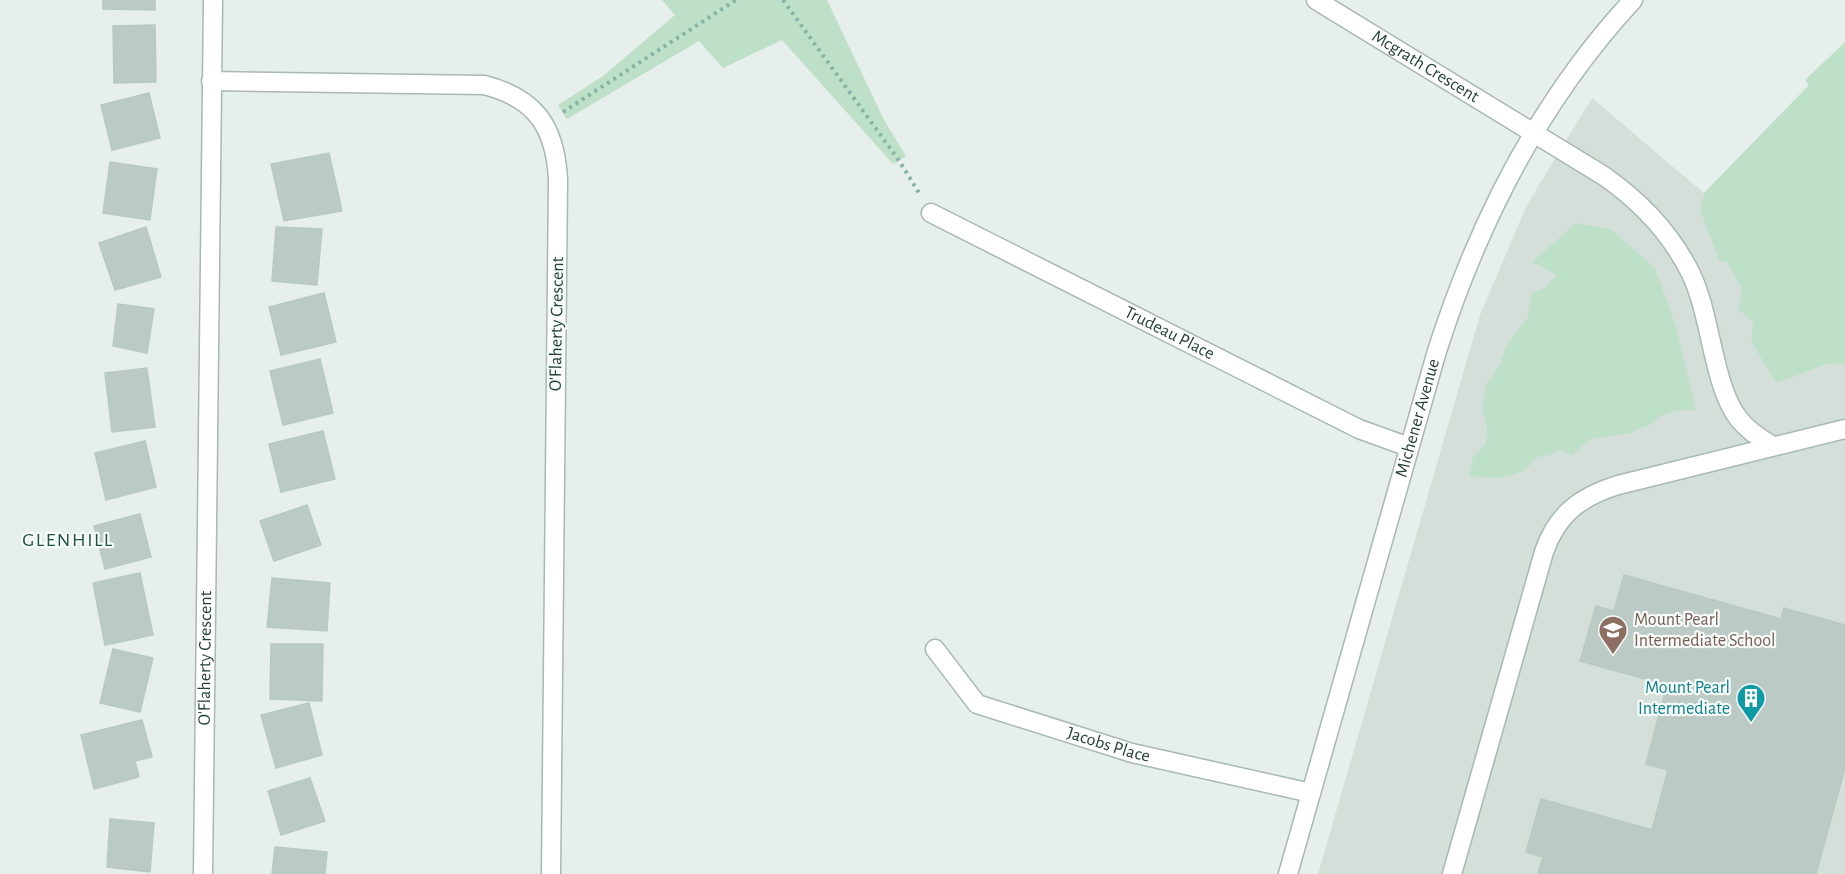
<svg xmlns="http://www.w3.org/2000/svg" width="1845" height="874" font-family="'Alegreya Sans',sans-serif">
<rect width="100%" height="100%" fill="#e6efeb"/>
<path fill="#d4dfda" d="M1592,98L1704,193L1845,254V874H1318L1480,315L1527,205Z"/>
<path fill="#bfe0c8" d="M662,0H827L884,120L906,156L893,164L782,40L723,68L699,41L567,119L558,105L603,76L675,15Z
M1845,42V363L1827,364L1776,383L1751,341L1754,323L1738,309L1742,289L1728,263L1719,260L1700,210L1704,193L1809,85L1805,80Z
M1576,223L1611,229L1655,268L1676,327L1696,410H1679L1659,416L1653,423L1630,433L1590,439L1572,455L1559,449L1550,455L1537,457C1519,481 1497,478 1469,476L1473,457L1486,444L1487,427L1482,409L1486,385L1499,366L1507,344L1528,317L1531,293L1545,288L1557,275L1532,262Z"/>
<path fill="#bbcac4" stroke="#b8c9c2" stroke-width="1.5" d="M103,0H155V10L103,9Z
M155,25L156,82L114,83L113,26Z
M149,93L160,138L112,150L101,105Z
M329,153L342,211L284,221L271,164Z
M110,162L157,169L150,220L103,213Z
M146,227L161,277L115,290L99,243Z
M276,227L322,229L317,285L272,281Z
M324,293L336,342L281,355L269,307Z
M118,304L154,309L147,353L113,346Z
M320,359L333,413L283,425L270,371Z
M147,368L155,427L112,432L105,373Z
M323,431L335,479L281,492L269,444Z
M145,441L156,487L106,500L95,453Z
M307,505L321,545L274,561L260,521Z
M140,514L151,557L105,569L94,526Z
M140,573L153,635L105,645L93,583Z
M1624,575L1781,619L1784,608L1845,625V768L1816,874H1538L1543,857L1526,852L1541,799L1652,830L1668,770L1646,764L1667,685L1580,661L1596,606L1614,611Z
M272,578L330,583L327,631L267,627Z
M271,644H323L322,701L270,699Z
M113,649L153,658L140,712L100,703Z
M309,703L322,755L276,768L261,715Z
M142,720L152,757L135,761L139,777L94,789L81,735Z
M310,778L325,821L281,835L268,791Z
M110,819L154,823L150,872L107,867Z
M275,847L327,852L325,874H272Z"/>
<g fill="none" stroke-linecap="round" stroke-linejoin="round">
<g stroke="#a8b8b2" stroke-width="21">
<g id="minor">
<path id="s1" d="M1316,0L1604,176C1641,202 1671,233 1691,274C1711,315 1713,385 1738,418C1747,430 1759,438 1773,446"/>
<path d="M211,81L484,85C536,98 555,127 558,179L551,874"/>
<path id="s2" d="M931,213L1359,429L1409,447"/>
<path id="s3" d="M935,649L977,704L1132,753L1311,793"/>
<path id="s4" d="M203,874L213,0"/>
<path id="s5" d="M1288,874L1437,351C1478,223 1541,99 1633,0"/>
<path d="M1452,874L1544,552C1557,514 1580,497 1618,485L1845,429"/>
</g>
</g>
<path stroke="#86b3a5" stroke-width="4" stroke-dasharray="3 4.5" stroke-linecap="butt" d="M783,0L900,162L919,193
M563,112L736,0"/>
<use href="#minor" stroke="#fff" stroke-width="18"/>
</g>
<defs>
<g id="school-pin" transform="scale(1.5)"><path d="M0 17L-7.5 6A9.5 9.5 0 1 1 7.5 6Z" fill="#8d6e63" stroke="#f7fbf9"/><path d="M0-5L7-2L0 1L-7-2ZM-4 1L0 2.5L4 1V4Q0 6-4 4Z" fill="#fff"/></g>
<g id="building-pin" transform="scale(1.5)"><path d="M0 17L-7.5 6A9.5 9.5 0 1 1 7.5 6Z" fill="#0f9aa8" stroke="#f7fbf9"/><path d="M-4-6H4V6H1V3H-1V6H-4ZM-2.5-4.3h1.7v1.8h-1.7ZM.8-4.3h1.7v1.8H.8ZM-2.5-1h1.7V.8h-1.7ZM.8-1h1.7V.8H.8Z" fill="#fff"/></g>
</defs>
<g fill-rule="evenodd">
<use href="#school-pin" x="1613" y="630"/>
<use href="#building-pin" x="1751" y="698"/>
</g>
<g text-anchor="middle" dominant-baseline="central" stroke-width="4.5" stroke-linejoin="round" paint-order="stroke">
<g font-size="18" fill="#24423a" stroke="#f7fbf9">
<text stroke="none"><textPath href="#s1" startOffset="128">Mcgrath Crescent</textPath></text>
<text transform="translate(557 324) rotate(-89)">O'Flaherty Crescent</text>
<text stroke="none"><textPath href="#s2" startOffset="267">Trudeau Place</textPath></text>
<text stroke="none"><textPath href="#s5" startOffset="474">Michener Avenue</textPath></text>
<text stroke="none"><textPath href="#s4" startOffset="216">O'Flaherty Crescent</textPath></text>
<text stroke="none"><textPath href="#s3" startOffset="207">Jacobs Place</textPath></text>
</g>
<g font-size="18" fill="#785e54" stroke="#f7fbf9" text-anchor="start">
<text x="1634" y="620">Mount Pearl<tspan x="1634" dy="21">Intermediate School</tspan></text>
</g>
<g font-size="18" fill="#0d838f" stroke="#f7fbf9" text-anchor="end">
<text x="1730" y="688">Mount Pearl<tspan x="1730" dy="21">Intermediate</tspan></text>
</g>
<g font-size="20" letter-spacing="1.5" fill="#1f5548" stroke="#f7fbf9">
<text x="68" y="540">GLENHILL</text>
</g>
</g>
</svg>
